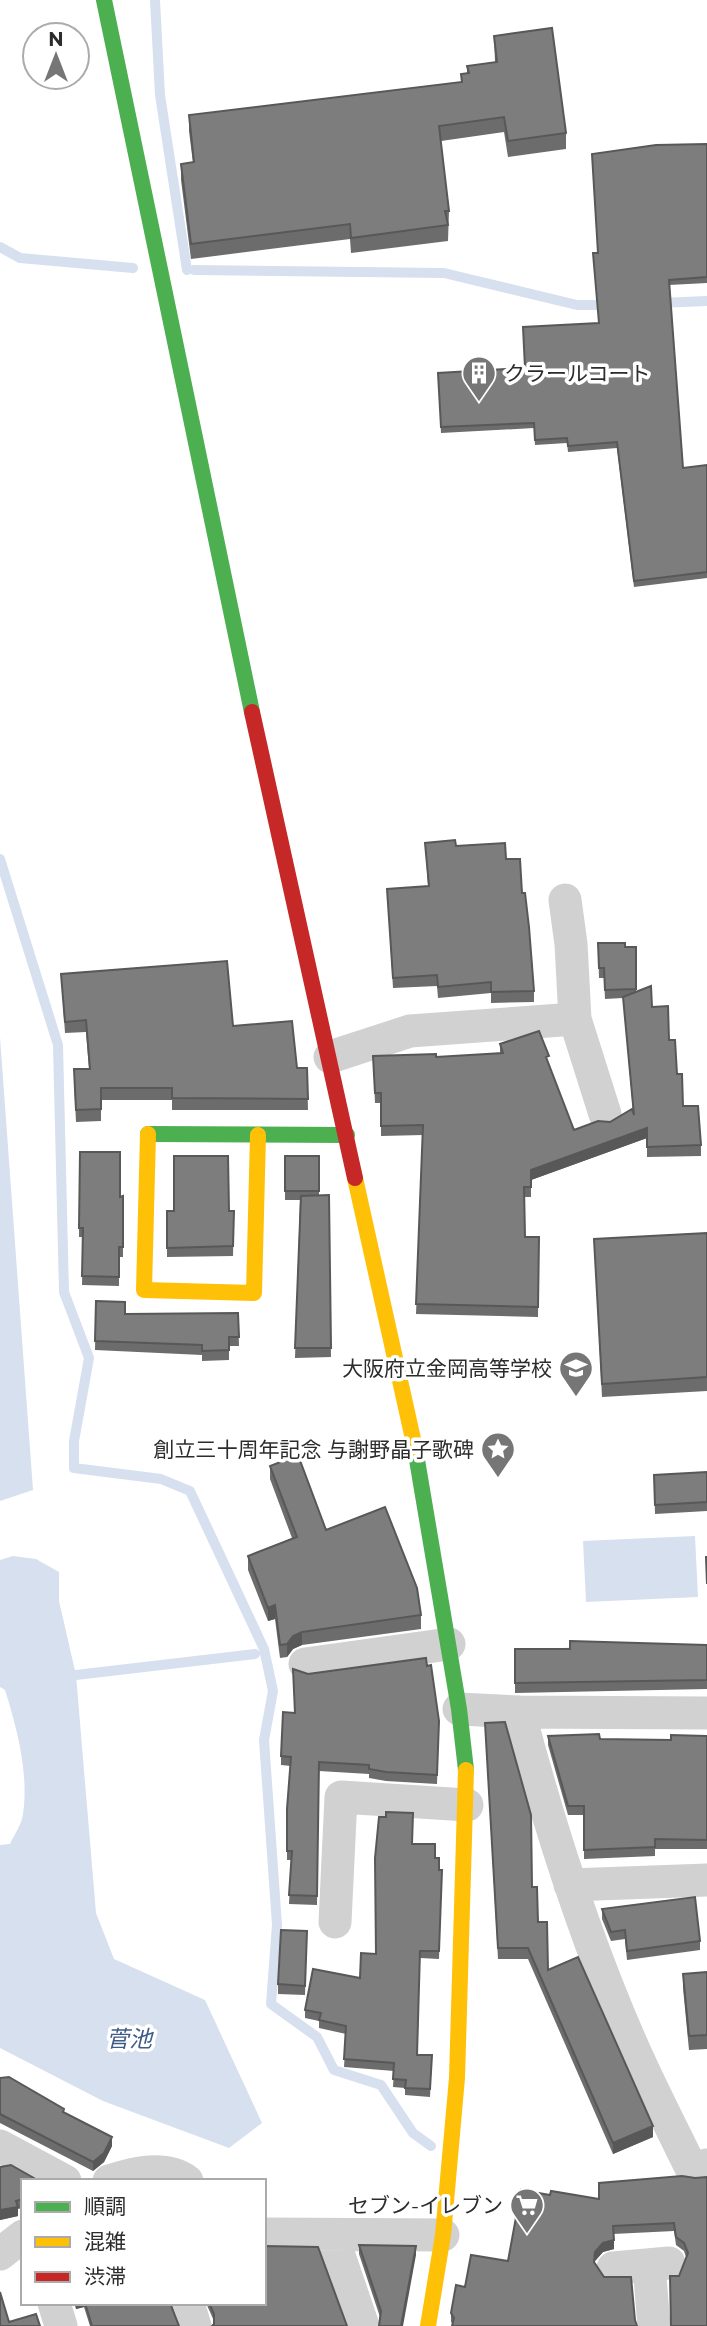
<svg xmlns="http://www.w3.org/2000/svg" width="707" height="2326" font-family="Montserrat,'Noto Sans JP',sans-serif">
<rect width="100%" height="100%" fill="#fff"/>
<path fill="#d7e0ef" d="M0,1037L33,1490L0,1501Z
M695,1536L698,1597L586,1602L583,1541Z
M13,1556L36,1559L59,1572V1601L76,1675L96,1913L114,1959L205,2000L262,2123L229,2148L103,2101L0,2048V1845L10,1844C14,1835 22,1824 23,1814C29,1774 17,1728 5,1690L0,1687V1560Z"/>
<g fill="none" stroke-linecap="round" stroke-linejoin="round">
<path stroke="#d7e0ef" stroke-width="10" d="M155,0L160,95L187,270
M0,247L20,258L133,268
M194,270L444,273L577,305H609
M659,303L707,301
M0,859L58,1045L64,1292L89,1358L74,1441V1468L161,1479L190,1491L264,1649L273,1691L264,1740L277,1925L271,2004L317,2037L334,2070L381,2085L413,2133L431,2146
M76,1675L255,1654"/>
<path stroke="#d1d1d1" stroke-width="33" d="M565,900L571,944L575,1019L605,1114
M330,1057L410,1031L575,1019
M305,1664L449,1644
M459,1709L519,1712C549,1825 584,1936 631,2043C649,2085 671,2126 691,2168L707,2165
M519,1712L707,1713
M570,1885L707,1880
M335,1922L341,1797L467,1805
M0,2146L65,2181
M109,2181C134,2173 165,2165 187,2181
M264,2234L443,2235
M332,2235L363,2326
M0,2254L23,2236
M649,2265L654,2326
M613,2268L669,2263
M54,2303L61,2326
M188,2303L195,2326"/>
<path stroke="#4caf50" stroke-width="16" d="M104,0L252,712
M148,1134L347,1135
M415,1448L459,1709L466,1770"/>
<path stroke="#ffc107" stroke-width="16" d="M148,1134L144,1290L254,1293L258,1135
M355,1178L415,1448
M428,2326L443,2235L457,2078L466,1770"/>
<path stroke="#c62828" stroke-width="16" d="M252,712L355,1178"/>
</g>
<path fill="#6c6c6c" d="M494,36L566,133V149L508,157L504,132L441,141L449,211L448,241L351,253L350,239L191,259L181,180V164L193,163L189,131V115L461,82V74L467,73V66L495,62Z
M707,144V283L669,285L683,468L707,465V578L634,587L617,448L568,452L567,443L535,445L534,428L441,433L438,373L525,368L598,323V253Z
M425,843L456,846L506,859L522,893L534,991V1002L491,1003V993L438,998L437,986L393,988L387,889L428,886Z
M598,943L625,947H636V992L652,1007L669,1040L677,1074L683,1106L701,1145V1156L647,1157V1138L531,1180V1197H524L525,1237H539L538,1317L416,1314L423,1135L381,1136V1103H375L373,1056L436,1057L500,1053V1044L549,1066L574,1130L610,1122L633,1111L623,998L605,999L604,978H599Z
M61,974L233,1026L297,1068H307L308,1110H172V1100H101V1121L76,1122L74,1081L89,1069L86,1032L65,1033Z
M285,1156H319V1196L329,1195L331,1357L295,1358L300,1200H285Z
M123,1196V1257H119V1286L82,1285L83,1237H79V1228L120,1197Z
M167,1211H234L233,1256L167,1257Z
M707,1233V1391L602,1397L594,1239Z
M96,1301L125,1314L238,1313L239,1346H229V1360L202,1361V1355L95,1350Z
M270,1466L326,1530L421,1615V1629L302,1645L293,1649L287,1657L280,1658L275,1619L268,1621L248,1570V1556L292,1538L270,1479Z
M707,1472V1511L655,1514L654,1475Z
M707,1645V1689L515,1693V1649Z
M427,1666L439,1721L437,1784L386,1781L369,1778V1774L319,1771L317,1905L289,1904L291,1860H287V1809L291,1766L281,1765V1756L308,1674Z
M485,1723L532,1887L548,1970L653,2137L613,2154L528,1959H498Z
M548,1736L600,1739L671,1740L707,1736V1849H655V1856L584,1859V1815H568L548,1745Z
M412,1844L435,1858L439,1870H442L439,1959L420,1958L417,2055H432L430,2097L405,2095V2088L393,2087L394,2071L344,2067L346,2034L319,2028V2021L305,2018V2010L360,1978L376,1954Z
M602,1909L700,1941V1950L627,1960L625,1939L611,1941L602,1919Z
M307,1931L305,1995L278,1994V1984Z
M707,1972V2049L689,2050L683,1988V1974Z
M0,2078L64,2112L112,2146L104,2162L93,2171L0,2123Z
M0,2167L23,2181V2208L18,2209V2216L0,2220Z
M707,2177L671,2325L679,2276L686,2257L684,2251L676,2245L674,2231L613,2234L614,2249L603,2252L595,2261L453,2324L451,2322V2313L465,2287L508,2261L550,2195L599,2199Z
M359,2245L416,2255L380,2317L359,2254Z
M74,2303H171L179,2326H90L84,2307L76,2309Z
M206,2303H264L214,2324V2321Z"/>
<path fill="#585858" d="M647,1128V1138L531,1180V1170Z
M275,1605V1619L268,1621V1608Z
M302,1632V1645L293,1649L287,1657V1644L293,1636Z
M653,2126V2137L613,2154V2143Z
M112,2137V2146L104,2162L93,2171V2162Z
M18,2207V2216L0,2220V2210Z
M614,2240V2249L603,2252L595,2261L594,2270L595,2252L603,2243Z
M416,2246V2255L403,2326H401Z
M76,2303H84V2307L76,2309Z"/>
<path fill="#7d7d7d" stroke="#585858" stroke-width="2" d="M552,28L566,133L508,141L504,117L439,126L449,211H445L448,225L351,238L350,224L191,244L181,164L194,162L189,115L462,82L461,74L469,73L467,66L497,62L494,36Z
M707,144V277L669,280L683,468L707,465V572L634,581L617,442L568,446L567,438L535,440L534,423L441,427L438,373L525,368L523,327L599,323L593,253H598L592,154L656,145Z
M455,840L456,846L505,843L506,859H520L522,893H525L529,927L534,991L491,992V982L438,987L437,975L393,978L387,889L429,886L425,843Z
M598,943H625V947H636V989L605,990L604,968H599Z
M227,961L233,1026L292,1021L297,1068H307L308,1099L172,1098V1088H101V1109L76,1110L74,1069H90L86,1020L65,1022L61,974Z
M651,986L652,1007L668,1006L669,1040H675L677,1074H682L683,1106H698L701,1145L647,1147V1128L531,1170V1187H524L525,1237H539L538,1307L416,1304L423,1125L381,1126V1093H375L373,1056L436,1054V1057L503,1053L500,1044L539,1031L549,1056L546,1057L574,1130L598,1121L610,1122L632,1109L634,1115L623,997Z
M80,1152H120V1197L123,1196V1247H119V1277L82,1276L83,1228H79Z
M174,1156H228L229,1211H234L233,1246L167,1248V1211H174Z
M285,1156H319V1191H285Z
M329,1195L331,1348H295L301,1196Z
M707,1233V1377L602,1384L594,1239Z
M96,1301L125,1302V1314L238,1313L239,1337H229V1350L202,1351V1345L95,1341Z
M298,1455L326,1530L385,1507L417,1588L421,1615L302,1632L293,1636L287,1644L280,1645L275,1605L268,1608L248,1556L297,1537L270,1466Z
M707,1472V1502L655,1505L654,1475Z
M706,1557H707V1584Z
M570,1641L707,1645V1680L515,1683V1649H570Z
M426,1658L427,1666L431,1665L439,1721L437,1775L386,1772L369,1769V1765L319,1762L317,1896L289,1895L292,1851H287V1809L291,1757L281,1756L283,1712L295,1713L293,1669L308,1674Z
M505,1722L531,1815L532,1887H537L538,1922H547L548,1970L578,1957L653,2126L613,2143L528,1948H498L485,1723Z
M599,1734L600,1739L671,1740V1735L707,1736V1840L655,1839V1847L584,1850V1806H568L548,1736Z
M386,1812L413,1813L412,1844H435V1858H439V1870H442L439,1951H420L417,2055H432L430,2089L405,2088L406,2080L393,2079L394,2063L344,2059L346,2026L319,2020L321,2013L305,2010L313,1969L360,1978L361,1953L376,1954L375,1858L379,1817H386Z
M695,1897L700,1941L627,1951L625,1930L611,1932L602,1909Z
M281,1930L307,1931L305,1986L278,1984Z
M707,1972V2035L689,2036L683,1974Z
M9,2077L64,2109L63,2112L112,2137L104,2153L93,2162L0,2114V2078Z
M11,2165L39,2181H23V2199L16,2201L18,2207L0,2210V2167Z
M682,2176L695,2178L707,2177V2326H671L670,2276H679L688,2253L684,2243L676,2237L674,2223L613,2226L614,2240L603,2243L595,2252L594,2262L604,2277H631L635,2320L637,2326H452L454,2318L451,2313L456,2285L465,2287L471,2255L508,2261L521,2190L550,2195L551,2191L599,2199V2183Z
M359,2245L416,2246L401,2326H379L381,2311Z
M264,2246L318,2247L347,2326H212L214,2324V2314L209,2303H264Z
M0,2292L9,2322L36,2314L40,2326H0Z
M85,2303H170L179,2326H92Z"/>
<defs>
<g id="building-pin" transform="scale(1.75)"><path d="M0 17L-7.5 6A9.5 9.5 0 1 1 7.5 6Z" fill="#767676" stroke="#fff"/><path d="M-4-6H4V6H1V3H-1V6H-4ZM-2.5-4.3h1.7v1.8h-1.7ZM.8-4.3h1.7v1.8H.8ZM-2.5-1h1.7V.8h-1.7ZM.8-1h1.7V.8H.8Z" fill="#fff"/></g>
<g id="school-pin" transform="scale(1.75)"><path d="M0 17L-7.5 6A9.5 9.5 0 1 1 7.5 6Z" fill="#767676" stroke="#fff"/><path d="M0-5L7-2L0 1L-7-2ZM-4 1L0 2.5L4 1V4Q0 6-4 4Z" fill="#fff"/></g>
<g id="sight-pin" transform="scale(1.75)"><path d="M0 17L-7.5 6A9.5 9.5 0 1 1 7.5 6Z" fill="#767676" stroke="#fff"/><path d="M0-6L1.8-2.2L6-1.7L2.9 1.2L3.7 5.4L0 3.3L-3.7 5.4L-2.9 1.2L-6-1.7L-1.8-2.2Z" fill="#fff"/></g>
<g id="supermarket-pin" transform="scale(1.75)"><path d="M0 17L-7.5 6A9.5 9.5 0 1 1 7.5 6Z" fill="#767676" stroke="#fff"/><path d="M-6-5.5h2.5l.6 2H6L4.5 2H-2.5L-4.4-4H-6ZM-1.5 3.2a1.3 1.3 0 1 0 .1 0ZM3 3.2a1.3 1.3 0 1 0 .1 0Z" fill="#fff"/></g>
</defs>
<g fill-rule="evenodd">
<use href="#building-pin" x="479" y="373"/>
<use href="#school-pin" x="576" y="1368"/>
<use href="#sight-pin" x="498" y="1449"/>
<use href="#supermarket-pin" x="527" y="2205"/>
</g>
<g text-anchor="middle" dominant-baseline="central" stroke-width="7" stroke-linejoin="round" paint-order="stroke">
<g font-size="21" fill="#2c2c2c" stroke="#fff" text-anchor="end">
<text x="504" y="373" text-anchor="start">クラールコート</text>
<text x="552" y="1368">大阪府立金岡高等学校</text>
<text x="474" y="1449">創立三十周年記念 与謝野晶子歌碑</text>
<text x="503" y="2205">セブン-イレブン</text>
</g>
<g font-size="23" font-style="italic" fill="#3f5b88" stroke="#fff">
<text x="129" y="2039">菅池</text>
</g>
</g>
<rect x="21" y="2179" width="245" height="126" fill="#ffffff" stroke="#ababab" stroke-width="2"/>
<rect x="35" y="2202" width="35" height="10" fill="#4caf50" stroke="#ababab" stroke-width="2"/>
<text x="84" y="2214" font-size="21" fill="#2c2c2c">順調</text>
<rect x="35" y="2237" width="35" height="10" fill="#ffc107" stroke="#ababab" stroke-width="2"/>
<text x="84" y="2249" font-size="21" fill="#2c2c2c">混雑</text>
<rect x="35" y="2272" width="35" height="10" fill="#c62828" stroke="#ababab" stroke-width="2"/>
<text x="84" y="2284" font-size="21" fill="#2c2c2c">渋滞</text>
<g transform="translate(56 56)"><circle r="33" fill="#ffffff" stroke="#ababab" stroke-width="2"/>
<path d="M0-5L12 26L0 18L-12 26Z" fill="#767676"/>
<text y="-10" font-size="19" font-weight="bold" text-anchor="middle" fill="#2c2c2c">N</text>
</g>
</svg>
